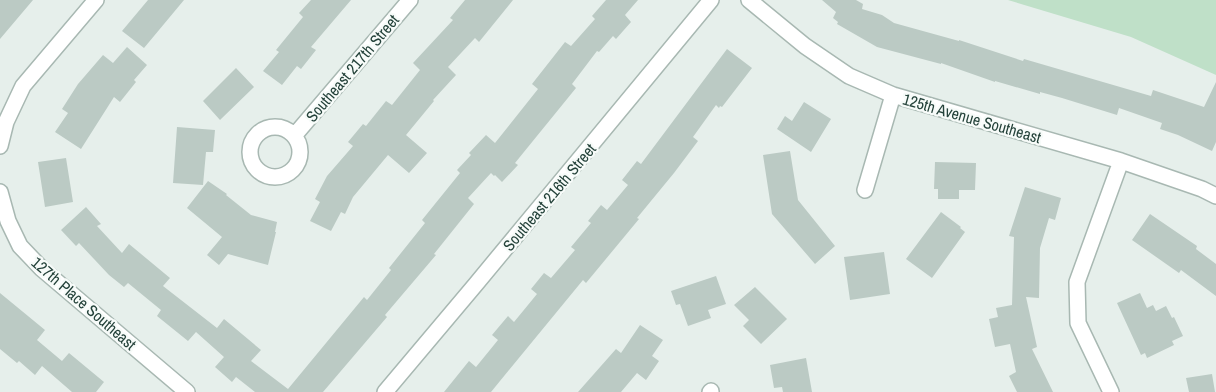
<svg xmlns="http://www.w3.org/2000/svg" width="1216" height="392" font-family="'Archivo Narrow',sans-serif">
<rect width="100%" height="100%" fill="#e6efeb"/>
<path fill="#bfe0c8" d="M1008,0H1216V75L1131,37Z"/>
<path fill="#bbcac4" d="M0,0H33L0,39Z
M148,0H184L144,48L122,31Z
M311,0H351L311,47L316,50L301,69L297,66L282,85L263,71L279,52L276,50L303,17L299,13Z
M465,0H513L479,42L475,38L448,67L456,75L433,100L434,101L406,135L427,153L409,173L388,155L353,197L345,214L341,212L331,231L310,221L320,202L315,199L327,176L353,146L348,142L363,124L366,126L386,101L392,105L420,70L413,63L453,20L450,18Z
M606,0H638L625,15L631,22L616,39L613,36L599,52L597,51L572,84L576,88L515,163L518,165L502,182L495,175L494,176L491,173L468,198L474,204L434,254L436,255L385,315L387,317L323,392H255L236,377L232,382L215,367L224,357L196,332L188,341L157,316L161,310L128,283L124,287L109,275L79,243L76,246L61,230L86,207L101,224L97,226L122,253L129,244L170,278L163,286L217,328L224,319L261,350L251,361L288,389L364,297L367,300L391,270L389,268L425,223L422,220L460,173L457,170L471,155L469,153L486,135L495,143L538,89L532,84L565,42L571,46L595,19L592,16Z
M822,0H856L863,4L862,9L882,15L894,23L959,41V40L1023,61L1024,59L1151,96L1153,90L1204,107L1216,82V142L1212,151L1178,135L1160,129L1162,123L1119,108L1117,115L1062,98L1040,92V94L995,81V82L941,63V64L877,47L837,24L838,22L833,18L836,12Z
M127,47L147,65L134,80L136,82L120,102L114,97L81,149L55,132L68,113L62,109L78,84L103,55L113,63Z
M727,49L752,68L722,107L720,106L719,108L716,105L693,137L698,141L674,173L637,218L639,219L586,283L583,280L491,392H444L469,361L476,367L498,340L492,335L508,316L514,322L537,294L531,289L544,273L551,278L575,250L571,247L591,223L588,221L601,205L607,210L628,185L622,180L637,161L641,164Z
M236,68L254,87L220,120L203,101Z
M804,102L831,119L811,152L777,129L785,116L792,121Z
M177,127L215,130L213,152H206L203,185L173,183Z
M790,151L798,200L835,246L815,264L772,214L763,155Z
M66,158L73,202L45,207L38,162Z
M935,162L976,163L975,190H959V199H938V189H934Z
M208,181L227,194L226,195L251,215L277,222L275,232H276L268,265L228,254L219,265L207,255L222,237L187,208Z
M1025,187L1061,198L1055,220L1049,218L1040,248L1039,298L1026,297L1037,347L1032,349L1053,392H1017L1009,376L1016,372L1010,344L995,347L989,319L998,317L996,308L1012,305L1014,237L1009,236Z
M941,212L961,227L960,228L965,232L932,278L906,259Z
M1150,214L1197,246L1196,249L1216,264V296L1181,270L1179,273L1132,240Z
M884,252L890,294L850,300L844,257Z
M716,276L726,304L708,310L711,318L688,326L680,304L676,305L671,291Z
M755,287L787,319L761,344L743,326L749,320L734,305Z
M0,293L45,330L37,340L62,361L69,353L104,382L96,392H72L42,366L35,375L19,361L17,363L0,349Z
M1140,293L1147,308L1153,305L1156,311L1166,306L1172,318L1174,317L1183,336L1172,341L1174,345L1147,358L1145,353L1141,355L1117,303Z
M640,325L663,340L652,356L659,361L646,380L637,373L621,392H578L616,349L621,353Z
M806,358L812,392H783L782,387L774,388L770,365Z
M1212,374L1215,392H1189L1186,378Z"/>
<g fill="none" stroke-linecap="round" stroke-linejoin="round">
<g stroke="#a8b8b2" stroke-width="18">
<path id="minor" d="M749,0L805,46L849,76L893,95L1121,161L1202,189L1216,196
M250 152a25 25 0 1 1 50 0a25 25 0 1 1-50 0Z
M294,136L410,0
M0,146L6,122L23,86L96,0
M865,190L893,95
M0,192L8,221L20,246L42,269L187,392
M385,392L476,284L711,0
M710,392L711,391
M1111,392L1078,323L1077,282L1121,161"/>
</g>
<use href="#minor" stroke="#fff" stroke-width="15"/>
</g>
<g text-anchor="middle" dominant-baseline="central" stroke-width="4.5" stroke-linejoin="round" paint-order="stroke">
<g font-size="16" fill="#24423a" stroke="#f7fbf9">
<text transform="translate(352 68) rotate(-50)">Southeast 217th Street</text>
<text transform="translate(972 118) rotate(16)">125th Avenue Southeast</text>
<text transform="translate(549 197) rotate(-50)">Southeast 216th Street</text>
<text transform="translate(84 303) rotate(41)">127th Place Southeast</text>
</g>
</g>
</svg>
